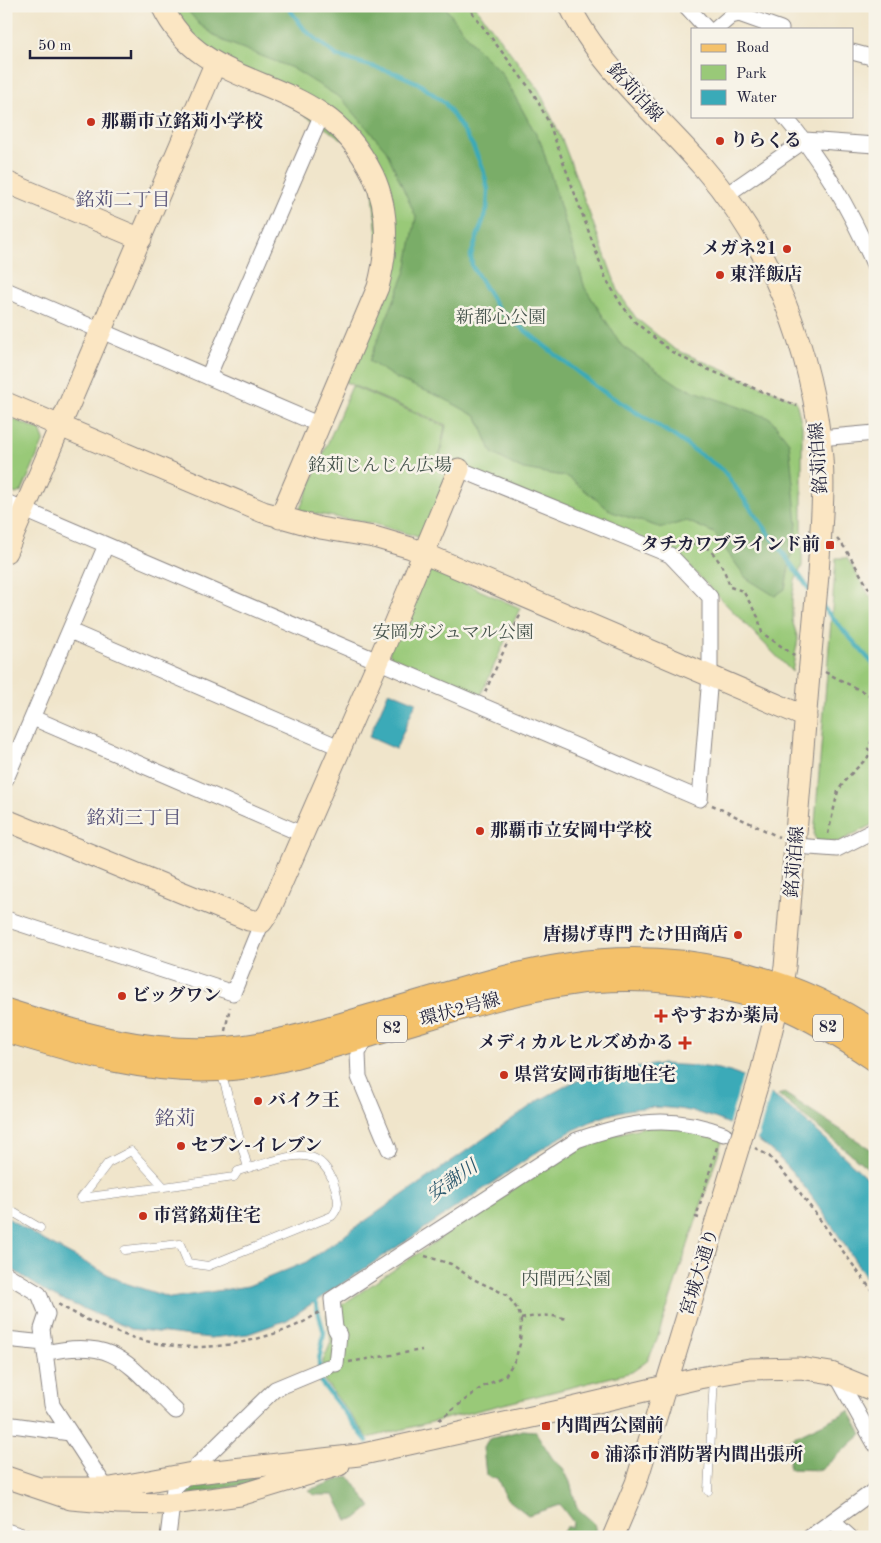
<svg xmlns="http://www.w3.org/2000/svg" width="881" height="1543" font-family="'Old Standard TT','Noto Serif JP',serif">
<rect width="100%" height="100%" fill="#f7f3e8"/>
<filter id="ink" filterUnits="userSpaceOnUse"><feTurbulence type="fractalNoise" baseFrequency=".02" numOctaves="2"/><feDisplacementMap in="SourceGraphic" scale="10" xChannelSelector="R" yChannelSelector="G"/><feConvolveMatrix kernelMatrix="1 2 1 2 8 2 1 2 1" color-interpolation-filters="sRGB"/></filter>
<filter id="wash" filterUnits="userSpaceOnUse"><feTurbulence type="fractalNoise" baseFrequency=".0096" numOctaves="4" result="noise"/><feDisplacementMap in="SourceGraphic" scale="20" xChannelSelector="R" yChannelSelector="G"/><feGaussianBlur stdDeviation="1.12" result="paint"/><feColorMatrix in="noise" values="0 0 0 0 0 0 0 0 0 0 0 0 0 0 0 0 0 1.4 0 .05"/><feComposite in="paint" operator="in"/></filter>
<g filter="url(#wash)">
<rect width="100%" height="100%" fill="#f0e5cb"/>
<path fill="#99c978" stroke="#5e765a" d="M169,6H475L539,90L563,142L619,293L636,318L674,349L796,401L802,426V566L795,581L792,599V620L798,639L792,672L680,557L438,466L446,425L345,382L382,295L370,157L200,47Z
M352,386L445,426L437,467L451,473L424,535L418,537L375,524L299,511Z
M6,416L40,430L44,440L22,491L16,494L6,490Z
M836,558H847L875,605V823L839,842H818L814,836Z
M434,570L520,608L479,699L393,662L389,652L420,578Z
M660,1123L723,1139L654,1348L646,1362L632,1372L368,1438L324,1380L323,1361L331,1342L327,1315L581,1143Z"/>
<path fill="#7aad68" stroke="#4e6852" d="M184,6H444L478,50L501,72L541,143L585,288L622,346L680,386L770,418L789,442L797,524L785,589L775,596L746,578L714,533L687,521L662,528L612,512L568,477L519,468L492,453L477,417L443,398L397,379L369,361L406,271L416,217L386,150L342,99L292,68L221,40L199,24Z
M784,1093L875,1152V1174L778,1095Z
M849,1411L862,1434L821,1470L789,1469L790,1439Z
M523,1430L535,1431L553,1459L563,1468L570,1482L577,1508L594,1523L597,1537H560L566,1527H572L573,1522L560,1505L528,1515L506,1498L497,1478H490L486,1475L483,1448L489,1439Z
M332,1463L284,1477L183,1496L185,1490L194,1480Z
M349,1476L371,1507L356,1519L347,1520L334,1495H314L309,1490Z"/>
<path fill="#3aaab8" stroke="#2e667a" d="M389,691L416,702L396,749L369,737Z
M663,1064C688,1066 715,1065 738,1075C788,1098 834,1149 875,1185V1291C843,1245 806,1177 763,1144C726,1116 674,1101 627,1110C575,1120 523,1163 479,1192C415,1235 351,1278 287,1320L248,1334L210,1338L131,1329L49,1294L6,1265V1217L45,1241L122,1282L171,1298L248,1286L306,1262L538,1101L573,1082L615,1069Z"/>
<path fill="#f0e5cb" d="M743,1075L771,1093L756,1143L728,1127Z"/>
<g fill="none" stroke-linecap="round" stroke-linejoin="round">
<path stroke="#3aaab8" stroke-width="4.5" d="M287,6L305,30L337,56L398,74L418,83L445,103L473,146L483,169L488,190L487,209L471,255L472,266L498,309L599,389L671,434L723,470L809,589
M823,607L875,666
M314,1297L324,1333L319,1360L320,1381L367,1441"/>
</g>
</g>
<g filter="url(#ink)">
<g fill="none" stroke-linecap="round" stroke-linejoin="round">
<g stroke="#898483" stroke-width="9">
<path id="lane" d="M164,1187L81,1198L108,1163L131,1151L164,1187L234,1177L238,1171L248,1168
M6,1208L40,1228
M125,1250L180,1244L188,1263L208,1266L332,1216C341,1206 338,1199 335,1187C320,1138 285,1159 248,1168L221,1071
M708,1491L714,1377"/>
</g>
<g stroke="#898483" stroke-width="17">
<path id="street" d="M686,6L707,29
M716,29L731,16L739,14L781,29
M852,52L875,58
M784,116C822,160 852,213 875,267
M726,195L805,140L875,145
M6,290L320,425
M208,377L322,114
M820,438L875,433
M6,502L700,799L710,676V597L670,555L459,469
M70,631L339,747
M33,718L302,834
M6,779L106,545
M796,846L837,849L875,830
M6,919L233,993L262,922
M367,1036L358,1053L359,1077L389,1149
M6,1274L39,1294L47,1314L42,1329L52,1405L110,1494
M6,1339L44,1343
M45,1353C117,1336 129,1366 176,1411
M336,1364L339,1335L335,1328L332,1299L577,1140C631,1121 670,1114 724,1134
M836,1374L875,1444
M6,1424L70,1433
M832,1521L850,1537
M6,1531L25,1537
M168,1537L174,1488L275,1389L328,1367
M810,1537L875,1490"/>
</g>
<g stroke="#898483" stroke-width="23">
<path id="secondary" d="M162,6C195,76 265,75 322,114C345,129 361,151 373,175C390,211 388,249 378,287L280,518
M570,6C596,63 660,118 702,166C772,246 813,352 822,458C825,497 820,536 818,575
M6,182L141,239
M6,403L263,512L320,528L374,537L411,548L806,717
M6,552L215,64
M6,820L249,920L262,922L269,912L378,662L459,469
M761,1073L778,1005L785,967L809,675
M6,1477L71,1499L118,1503L172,1504L240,1495L339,1465
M39,1488H111L187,1474L359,1455L568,1409L699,1378L750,1369L800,1368L831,1373L875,1391
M613,1537L636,1483L739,1146"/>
</g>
<g stroke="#898483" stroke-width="26">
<path id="primary" d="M6,1011C78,1034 151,1056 227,1049C277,1045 324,1030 372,1016C437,998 502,975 569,965C674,949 787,973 875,1033
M6,1030C76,1051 144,1073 219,1069C270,1066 320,1049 369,1035C434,1017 503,992 570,983C632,974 722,981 780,1005C814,1019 844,1038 875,1059"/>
</g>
<path stroke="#898483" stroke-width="2.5" stroke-dasharray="4 4" stroke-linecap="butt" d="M467,6L534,94L549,123L606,279L621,304L635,322L672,352L695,364L797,406
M837,539L845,548L875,599
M683,549C708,531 725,569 730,587L743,591L758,617L762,633L794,655
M825,672L875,698
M485,692L521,613
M875,733L868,749L875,754
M712,805L779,837
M828,834L838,791L847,778L872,753
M225,1031L230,1007
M755,1148L769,1156L793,1183L875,1295
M699,1218L696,1217L717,1147
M425,1256L451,1264L473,1279L507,1295L518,1310L521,1319L520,1344L515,1360L505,1376L482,1387L439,1420
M58,1304C124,1343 188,1359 263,1337C282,1332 304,1324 319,1312
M521,1319C538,1315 550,1314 566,1319
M349,1362L422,1350"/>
<use href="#lane" stroke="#fff" stroke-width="8"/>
<use href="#street" stroke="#fff" stroke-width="15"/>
<use href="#secondary" stroke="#fbe6c3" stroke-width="21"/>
<use href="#primary" stroke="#f4c16a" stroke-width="24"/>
<g stroke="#898483" stroke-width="23" stroke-linecap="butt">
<path id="secondary-bridge" d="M809,675L818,575
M739,1146L761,1073"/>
</g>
<use href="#secondary-bridge" stroke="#fbe6c3" stroke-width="21"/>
</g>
</g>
<g fill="#c8321e" stroke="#f7f3e8" stroke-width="2">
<circle cx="91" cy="122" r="5"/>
<circle cx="720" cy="141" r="5"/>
<circle cx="787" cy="249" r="5"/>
<circle cx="720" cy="275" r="5"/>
<rect x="825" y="540" width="10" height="10" rx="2.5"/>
<circle cx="480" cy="831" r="5"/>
<circle cx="738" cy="935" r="5"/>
<circle cx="122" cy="996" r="5"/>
<path d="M658.5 1008.5h5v5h5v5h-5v5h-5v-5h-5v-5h5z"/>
<path d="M682.5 1035.5h5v5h5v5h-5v5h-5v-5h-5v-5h5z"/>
<circle cx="504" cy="1075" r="5"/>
<circle cx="258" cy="1101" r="5"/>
<circle cx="181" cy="1146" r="5"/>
<circle cx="143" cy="1216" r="5"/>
<rect x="541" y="1421" width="10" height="10" rx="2.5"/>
<circle cx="595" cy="1455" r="5"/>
</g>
<g text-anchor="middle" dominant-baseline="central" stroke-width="5" stroke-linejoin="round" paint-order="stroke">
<g fill="#f7f3e8" stroke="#62616f" stroke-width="1">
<rect x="813" y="1014.5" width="30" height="27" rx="4"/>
<rect x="377" y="1015.5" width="30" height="27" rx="4"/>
</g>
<g font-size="16" font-weight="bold" fill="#22223b">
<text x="828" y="1028">82</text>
<text x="392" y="1029">82</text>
</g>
<g font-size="18" fill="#22223b" stroke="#f7f3e8">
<text transform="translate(635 93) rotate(47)">銘苅泊線</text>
<text transform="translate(819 458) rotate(-94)">銘苅泊線</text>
<text transform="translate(795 862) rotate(-85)">銘苅泊線</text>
<text transform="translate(460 1010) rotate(-15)">環状2号線</text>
<text transform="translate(700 1272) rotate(-73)">宮城大通り</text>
</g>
<g font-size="18" font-weight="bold" fill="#22223b" stroke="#f7f3e8" text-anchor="start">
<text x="101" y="122">那覇市立銘苅小学校</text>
<text x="730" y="141">りらくる</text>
<text x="777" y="249" text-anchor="end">メガネ21</text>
<text x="730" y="275">東洋飯店</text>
<text x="820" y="545" text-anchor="end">タチカワブラインド前</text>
<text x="490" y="831">那覇市立安岡中学校</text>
<text x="728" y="935" text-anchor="end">唐揚げ専門 たけ田商店</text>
<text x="132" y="996">ビッグワン</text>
<text x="671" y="1016">やすおか薬局</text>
<text x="674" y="1043" text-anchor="end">メディカルヒルズめかる</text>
<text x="514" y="1075">県営安岡市街地住宅</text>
<text x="268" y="1101">バイク王</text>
<text x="191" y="1146">セブン-イレブン</text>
<text x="153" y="1216">市営銘苅住宅</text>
<text x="556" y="1426">内間西公園前</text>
<text x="605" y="1455">浦添市消防署内間出張所</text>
</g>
<g font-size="18" fill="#46544d" stroke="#f7f3e8">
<text x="501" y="318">新都心公園</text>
<text x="380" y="466">銘苅じんじん広場</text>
<text x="453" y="633">安岡ガジュマル公園</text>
<text x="566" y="1280">内間西公園</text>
</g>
<g font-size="19" fill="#565278" stroke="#f7f3e8">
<text x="123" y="201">銘苅二丁目</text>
<text x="134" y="819">銘苅三丁目</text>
</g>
<g font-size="19" font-style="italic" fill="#2c586d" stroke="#f7f3e8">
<text transform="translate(453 1182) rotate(-35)">安謝川</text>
</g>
<g font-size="20" fill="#565278" stroke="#f7f3e8">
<text x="175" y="1120">銘苅</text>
</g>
</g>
<rect width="881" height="1543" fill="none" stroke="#f7f3e8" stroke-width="25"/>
<rect x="691" y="28" width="162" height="90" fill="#f7f3e8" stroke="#a29fa3"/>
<rect x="701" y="44" width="25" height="8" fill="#f4c16a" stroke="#a29fa3"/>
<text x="736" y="52" font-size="15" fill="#22223b">Road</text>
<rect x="701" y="65" width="25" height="15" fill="#99c978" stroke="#a29fa3"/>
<text x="736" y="78" font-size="15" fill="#22223b">Park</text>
<rect x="701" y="90" width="25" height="15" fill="#3aaab8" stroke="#a29fa3"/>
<text x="736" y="102" font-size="15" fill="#22223b">Water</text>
<path d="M30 50v8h101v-8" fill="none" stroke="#22223b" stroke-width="2.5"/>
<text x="38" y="50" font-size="15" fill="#22223b" stroke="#f7f3e8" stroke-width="4" paint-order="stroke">50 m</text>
</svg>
